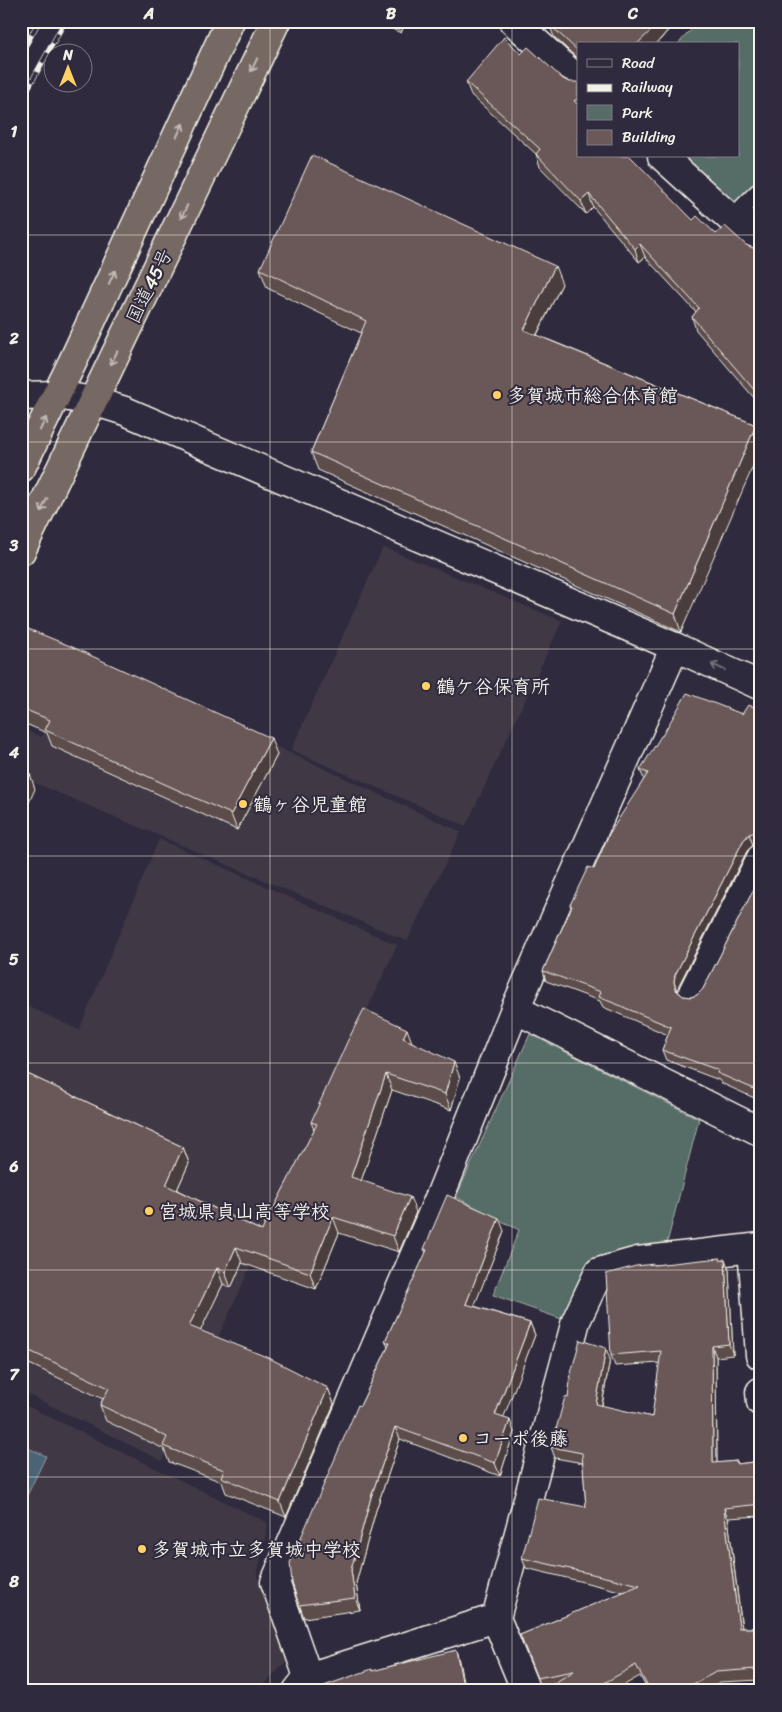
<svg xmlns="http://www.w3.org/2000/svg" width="782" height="1712" font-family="Sriracha,'Klee One',sans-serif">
<rect width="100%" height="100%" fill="#2f2a3d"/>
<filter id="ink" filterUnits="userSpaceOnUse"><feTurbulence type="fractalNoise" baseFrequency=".02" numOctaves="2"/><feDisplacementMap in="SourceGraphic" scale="10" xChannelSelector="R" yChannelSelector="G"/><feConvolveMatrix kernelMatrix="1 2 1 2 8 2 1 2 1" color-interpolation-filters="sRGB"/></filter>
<g filter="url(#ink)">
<path fill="#413845" d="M383,547L562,621L466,826L291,750Z
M87,659L461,832L407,941L21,777V729L42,737Z
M159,839L397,945L162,1461L21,1391V1003L79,1030Z
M21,1403L268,1523L257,1576L287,1661L258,1691H21Z"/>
<path fill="#576c66" stroke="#a6aea7" d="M699,21H761V197L735,223L662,156H738V44H678Z
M530,1034L699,1119L667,1243L639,1250L567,1321L493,1295L519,1230L456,1197Z"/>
<path fill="#4c6476" stroke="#8f9ca4" d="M21,1445L46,1456L21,1508Z"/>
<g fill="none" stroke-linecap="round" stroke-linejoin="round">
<g stroke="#f4f1e8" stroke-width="31">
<path id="minor" d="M513,21L578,80
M662,156L761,246
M735,223L761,197
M693,992L761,858
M515,1009L761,1132
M752,1248L760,1355
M760,1392L761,1402
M297,1691L308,1677L496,1618
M313,1691L275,1582L442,1191L515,1009L675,647L761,686
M526,1691L496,1618L576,1321L599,1272L638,1261L761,1247"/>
</g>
<g stroke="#f4f1e8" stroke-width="31">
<path id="tertiary" d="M21,396L57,395L93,401L125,411L675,647"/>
</g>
<g stroke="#f4f1e8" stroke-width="31">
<path id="trunk" d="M21,468L73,361L230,21
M21,551L276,21"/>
</g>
<use href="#minor" stroke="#2f2a3d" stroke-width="28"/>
<use href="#tertiary" stroke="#2f2a3d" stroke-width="28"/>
<use href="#trunk" stroke="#766964" stroke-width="28"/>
<g stroke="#f4f1e8" stroke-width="5.5">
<path id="rail" d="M21,54L39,21
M21,101L65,21"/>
</g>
<use href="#rail" stroke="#2f2a3d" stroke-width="4" stroke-dasharray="11" stroke-linecap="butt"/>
</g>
<path fill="#5b4d4c" stroke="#f4f1e8" d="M374,21H406L401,33Z
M552,21H676L660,40L578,44V59L554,37L549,24Z
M521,54L570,82L578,156L693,220L716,234L746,245L753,248H761V406L696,330L692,317L696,312L645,257L639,262L593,207L586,214L540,167L536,154L471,95L466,82Z
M761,202V225L758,222L753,209Z
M260,269L562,284L537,335L756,425L681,632L318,470L311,452L361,333L267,288Z
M21,626L277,755L237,830L52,746L47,733L21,722Z
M761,709V843L753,845L747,851L679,985L678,991L683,996L691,997L697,995L703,989L761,875V1101L721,1083L719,1080L666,1060L662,1050L668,1035L603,1007L600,1001L546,981L543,971L571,907L570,905L594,869L644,779L640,770L662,736Z
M412,1042L460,1078L451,1110L392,1090L361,1181L416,1212L399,1252L339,1233L316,1289L242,1263L231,1288L223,1284L200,1331L328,1388L334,1404L286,1517L226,1493L222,1482L169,1462L164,1449L106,1421L100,1405L103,1399L21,1360V1071L183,1147L189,1163L177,1190L262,1231L314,1130L311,1122Z
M504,1231L474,1306L530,1323L535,1335L503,1417L514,1432L500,1476L400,1439L376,1510L356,1583L360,1610L304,1618L292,1583L360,1406L388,1347L385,1341L426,1253L424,1249Z
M720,1260L729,1270L733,1355L716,1357L717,1463L737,1461L738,1464L761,1461V1516L728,1518L742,1628H754L758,1639L760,1680L720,1682L704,1691H648L640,1676L614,1691H541L545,1688L541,1689L520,1635L624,1592L526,1568L522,1558L586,1507L583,1463L555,1458L551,1447L568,1398L610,1359L602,1406L652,1417L660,1363L615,1366L611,1355L654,1265Z"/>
<path fill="#4a3e3e" stroke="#f4f1e8" d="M398,21H406L401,33L397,23Z
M660,21H676L656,44H637Z
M578,98V112L574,101Z
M589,194L593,207L586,214L581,201Z
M640,244L645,257L639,262L635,249Z
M555,266L562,284L530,348L524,330Z
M761,282V295L757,285Z
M756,425L761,438V448L681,632L675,614Z
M271,738L277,755L237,830L231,814Z
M30,774L35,789L23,816L21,811V793Z
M749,834L753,845L747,851L679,985L677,992L680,1000L674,982L675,975L743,841Z
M407,1029L413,1045L403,1038Z
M454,1062L460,1078L451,1110L445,1094Z
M386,1074L392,1090L357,1193L351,1177Z
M183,1147L189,1163L172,1201L166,1185Z
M410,1197L416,1212L399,1252L393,1236Z
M333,1217L339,1233L316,1289L310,1273Z
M499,1218L504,1231L470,1317L466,1304Z
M236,1247L242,1263L231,1288L225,1272Z
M725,1259L729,1270L733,1355L729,1344Z
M217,1268L223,1284L195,1342L189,1326Z
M530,1323L535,1335L500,1427L495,1415Z
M712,1346L716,1357L717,1474L713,1463Z
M606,1348L610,1359L600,1415L596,1404Z
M328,1388L334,1404L286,1517L280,1502Z
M510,1420L514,1432L500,1476L495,1463Z
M395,1427L400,1439L376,1510L356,1583L360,1610L355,1598L351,1570L371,1497Z
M724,1508L728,1518L743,1639L739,1628Z
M754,1628L758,1639L760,1680L756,1669Z
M456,1650L459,1661L465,1691H464Z"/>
<path fill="#6a5958" stroke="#f4f1e8" d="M552,21H660L655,27L637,44H578V51L549,24Z
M504,37L521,54L528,47L563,79L570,82H578V98L574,101L578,105V156H630L693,220L697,216L716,234L725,226L746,245L753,248H761V282L757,285L761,288V398L692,317L699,308L640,244L635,249L589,194L581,201L536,154L540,149L466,82Z
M312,155L555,266L524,330L756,425L675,614L311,452L366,321L260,269Z
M761,202V216L753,209Z
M21,626L70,646L271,738L231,814L45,730L50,720L21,708Z
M687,693L742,714L748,705L761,709V833L756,832L749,834L743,841L675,975L674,982L676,990L683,996L691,997L697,995L703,989L761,875V1043L759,1045L761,1046V1092L717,1073L718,1070L662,1050L671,1027L599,997L601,992L543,971L572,906L570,905L588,867L594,869L609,834L648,773L640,770L661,736H662Z
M21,771L30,774L21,793Z
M364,1009L407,1029L403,1038L454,1062L445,1094L386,1074L351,1177L410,1197L393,1236L333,1217L310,1273L236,1247L225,1272L217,1268L189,1326L269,1358L328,1388L280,1502L221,1477L224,1470L163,1446L167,1437L100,1405L109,1388L21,1347V1071L183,1147L166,1185L262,1231L271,1208L273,1209L317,1124L311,1122L348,1040Z
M447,1195L499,1218L466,1304L530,1323L495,1415L510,1420L495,1463L395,1427L371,1497L351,1570L355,1598L299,1605L292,1583L290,1563L358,1405L360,1406L390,1343L385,1341L427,1250L424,1249Z
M720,1258V1260L725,1259L729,1344L712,1346L713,1463L737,1461V1464L761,1461V1504L724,1508L739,1628H754L756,1669L716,1672L680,1691H650L636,1665L590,1691H541L574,1671L537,1678L520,1635L640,1585L522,1558L538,1498L586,1507L582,1453L551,1447L565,1397L568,1398L571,1373L580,1340L606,1348L596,1404L652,1417L661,1351L611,1355L606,1274L636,1266L654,1264V1265Z
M456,1650L464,1691H326L324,1686L372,1669V1671Z"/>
<defs><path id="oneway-shaft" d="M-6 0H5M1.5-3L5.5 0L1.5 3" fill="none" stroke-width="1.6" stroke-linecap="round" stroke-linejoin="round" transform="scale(1.25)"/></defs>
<g stroke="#c2bbb3">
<use href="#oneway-shaft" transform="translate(254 65) rotate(116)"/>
<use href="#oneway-shaft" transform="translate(180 130) rotate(-65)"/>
<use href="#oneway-shaft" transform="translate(184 212) rotate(116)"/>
<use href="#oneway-shaft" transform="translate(112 277) rotate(-65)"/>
<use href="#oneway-shaft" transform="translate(114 358) rotate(116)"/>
<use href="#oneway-shaft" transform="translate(43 424) rotate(-64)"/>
<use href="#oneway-shaft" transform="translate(44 505) rotate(116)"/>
</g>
<use stroke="#747079" href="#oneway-shaft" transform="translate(718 667) rotate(-156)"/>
</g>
<path fill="none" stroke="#f4f1e8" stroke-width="1" stroke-opacity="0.55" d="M270,21V1691M512,21V1691M21,235H761M21,442H761M21,649H761M21,856H761M21,1063H761M21,1270H761M21,1477H761"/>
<g fill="#ffd166" stroke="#2f2a3d" stroke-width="2">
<circle cx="497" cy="395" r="5"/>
<circle cx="426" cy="686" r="5"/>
<circle cx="243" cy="804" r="5"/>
<circle cx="149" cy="1211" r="5"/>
<circle cx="463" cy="1438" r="5"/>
<circle cx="142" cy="1549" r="5"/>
</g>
<g text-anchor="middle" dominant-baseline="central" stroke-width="4" stroke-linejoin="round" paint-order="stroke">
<g font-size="19" fill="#f4f1e8" stroke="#2f2a3d">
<text transform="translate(149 286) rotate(-64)">国道45号</text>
</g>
<g font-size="19" font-weight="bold" fill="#f4f1e8" stroke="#2f2a3d" text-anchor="start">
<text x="507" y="395">多賀城市総合体育館</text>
<text x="436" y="686">鶴ケ谷保育所</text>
<text x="253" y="804">鶴ヶ谷児童館</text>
<text x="159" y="1211">宮城県貞山高等学校</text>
<text x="473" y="1438">コーポ後藤</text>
<text x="152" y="1549">多賀城市立多賀城中学校</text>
</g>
</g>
<rect width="782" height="1712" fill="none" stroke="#2f2a3d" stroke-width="55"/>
<rect x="577" y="42" width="162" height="115" fill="#2f2a3d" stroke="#7e7a81"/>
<rect x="587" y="59" width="25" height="8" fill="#2f2a3d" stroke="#7e7a81"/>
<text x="622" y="68" font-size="15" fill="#f4f1e8">Road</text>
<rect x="587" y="84" width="25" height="8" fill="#f4f1e8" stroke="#7e7a81"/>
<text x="622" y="92" font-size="15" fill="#f4f1e8">Railway</text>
<rect x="587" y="105" width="25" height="15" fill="#576c66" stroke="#7e7a81"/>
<text x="622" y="118" font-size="15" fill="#f4f1e8">Park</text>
<rect x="587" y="130" width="25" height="15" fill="#6a5958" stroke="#7e7a81"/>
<text x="622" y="142" font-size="15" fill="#f4f1e8">Building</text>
<g transform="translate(68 68)"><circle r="24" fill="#2f2a3d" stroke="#7e7a81"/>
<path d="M0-4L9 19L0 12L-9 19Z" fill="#ffd166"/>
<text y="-8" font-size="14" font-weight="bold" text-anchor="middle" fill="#f4f1e8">N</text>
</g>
<rect x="28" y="28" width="726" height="1656" fill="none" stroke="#f4f1e8" stroke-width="2"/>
<g font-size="16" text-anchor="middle" font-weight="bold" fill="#f4f1e8">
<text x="149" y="19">A</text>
<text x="391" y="19">B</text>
<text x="633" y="19">C</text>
<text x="14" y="137">1</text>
<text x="14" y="344">2</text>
<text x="14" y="551">3</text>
<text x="14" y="758">4</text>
<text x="14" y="965">5</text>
<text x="14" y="1172">6</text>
<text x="14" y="1380">7</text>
<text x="14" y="1587">8</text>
</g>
</svg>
